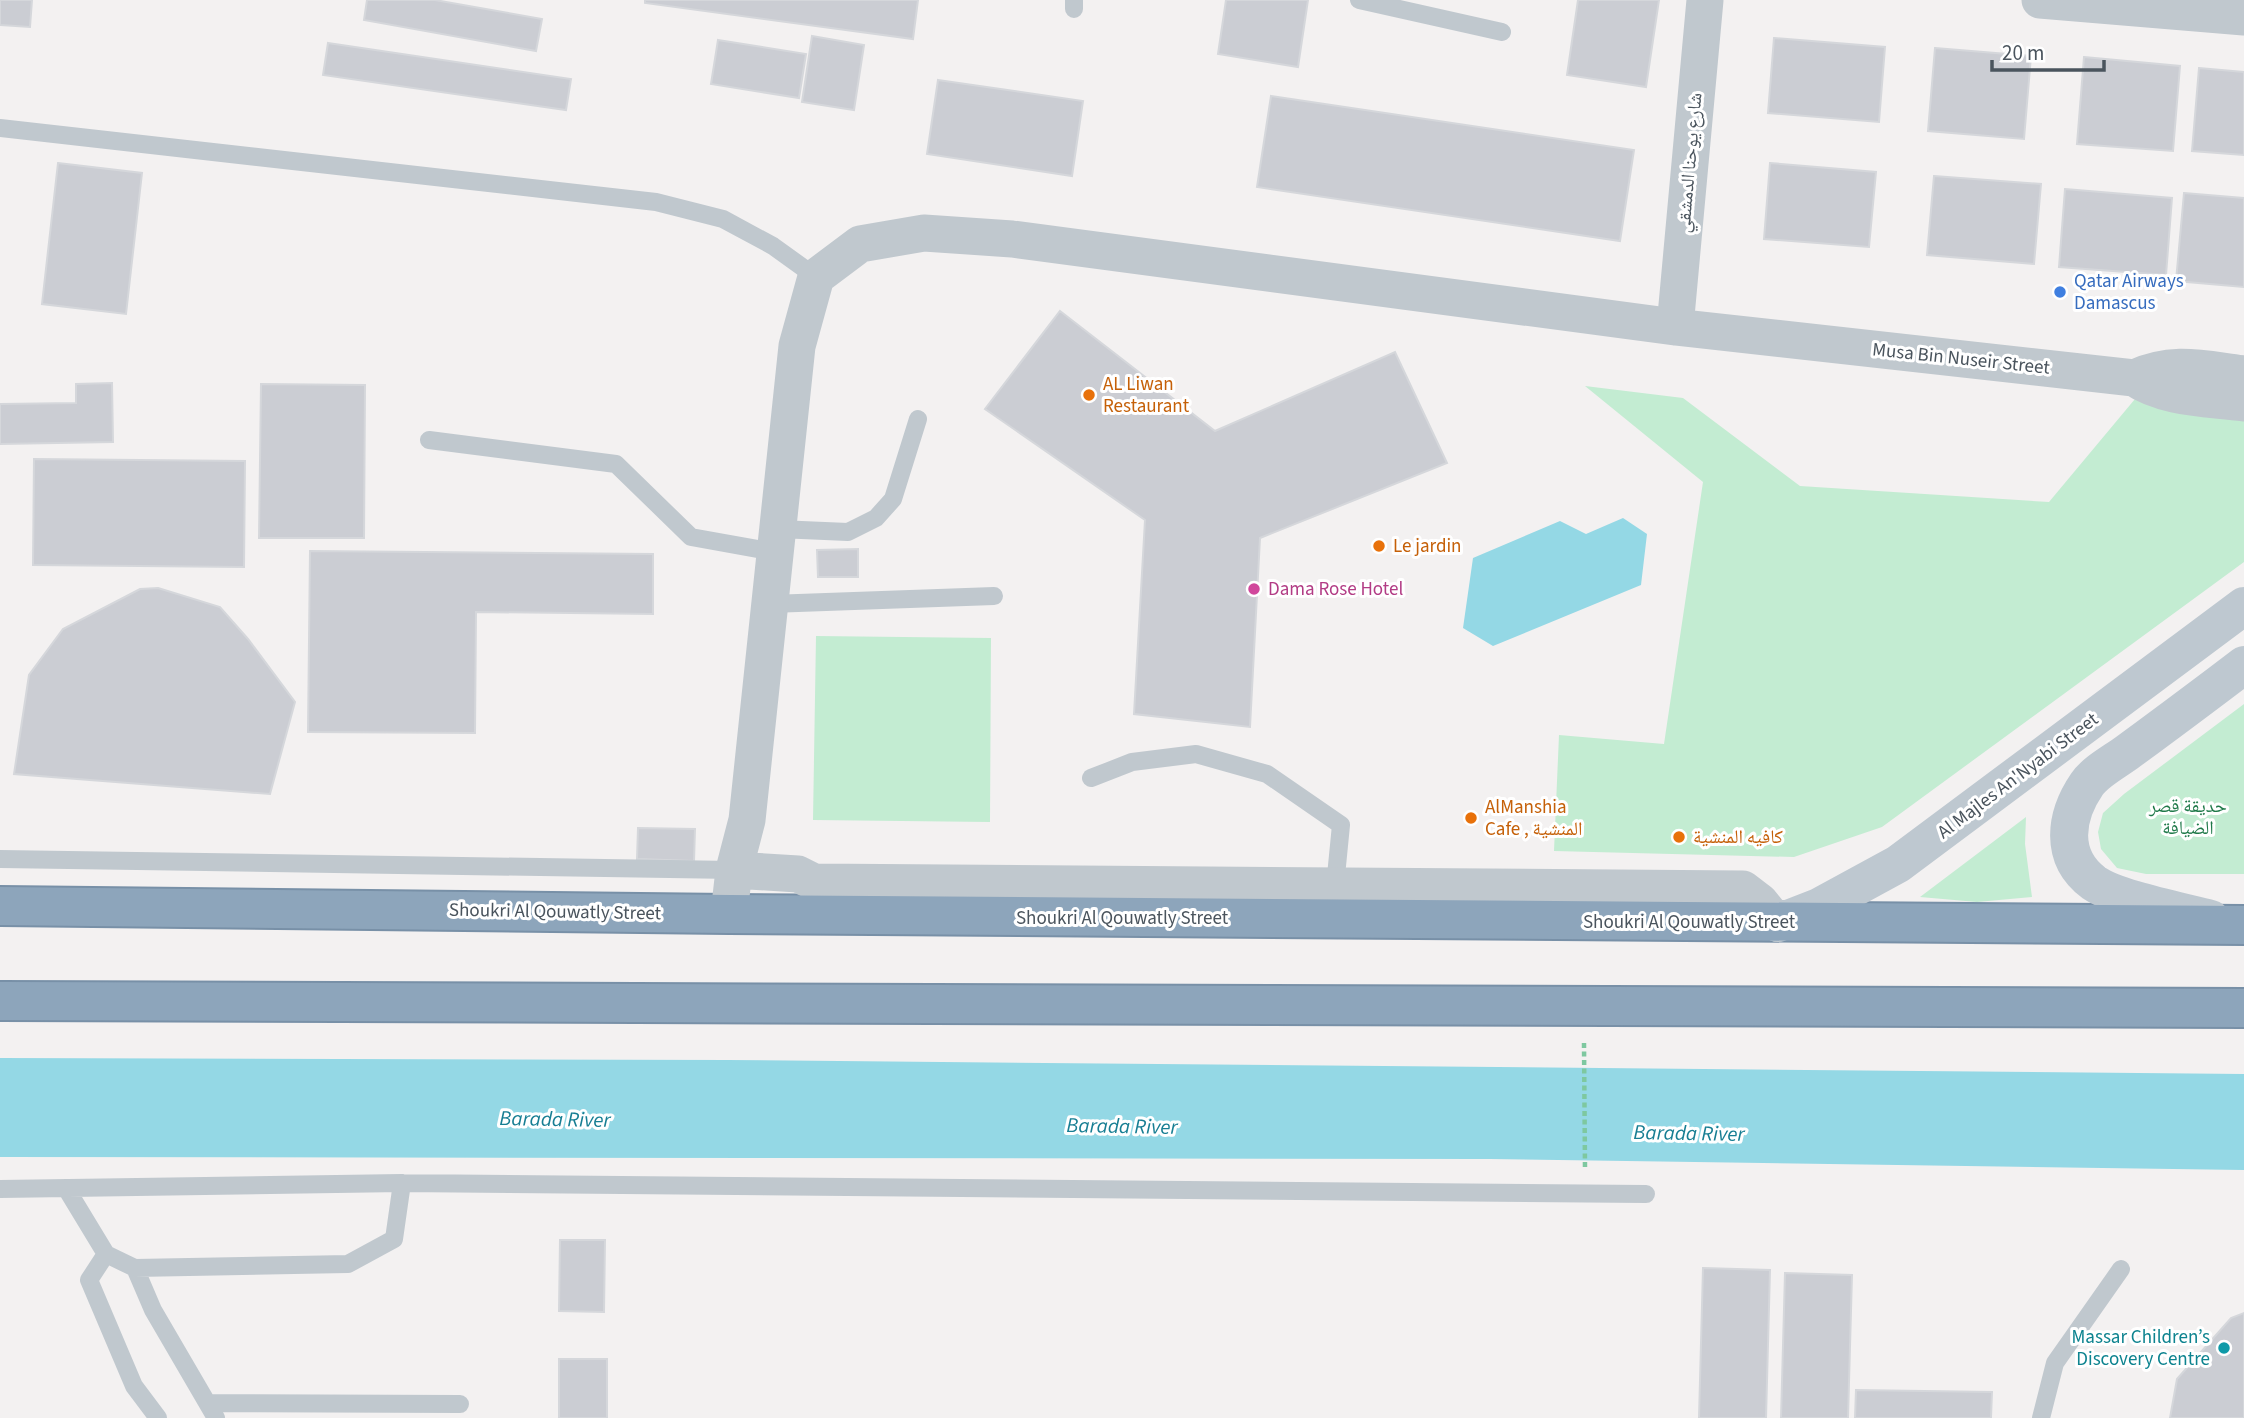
<svg xmlns="http://www.w3.org/2000/svg" width="2244" height="1418" font-family="'Source Sans 3','Noto Naskh Arabic',sans-serif">
<rect width="100%" height="100%" fill="#f3f1f1"/>
<path fill="#c3ecd2" d="M1585,386L1683,398L1800,486L2049,502L2135,399L2244,409V562L1882,827L1794,857L1554,851L1559,735L1664,744L1703,482Z
M816,636L991,638L990,822L813,820Z
M2244,704V874H2146L2117,868L2101,849L2098,832L2103,813L2124,794Z
M2026,817L2025,844L2032,897L1977,902L1920,897Z"/>
<path fill="#94d8e5" d="M1623,518L1647,534L1641,585L1493,646L1463,628L1473,558L1560,521L1586,534Z
M0,1058L727,1060L2244,1074V1170L1490,1159L0,1157Z"/>
<path fill="#cbcdd3" stroke="#d5d7db" stroke-width="2" d="M0,0H32L30,27L0,25Z
M367,0H435L542,19L536,51L364,20Z
M645,0H918L913,39L645,3Z
M1226,0H1308L1298,67L1218,54Z
M1578,0H1659L1646,87L1567,75Z
M812,36L864,45L854,110L802,102Z
M1774,38L1885,47L1879,122L1768,113Z
M718,40L806,54L799,98L711,84Z
M328,43L571,79L566,110L323,75Z
M1935,48L2031,56L2024,139L1928,131Z
M2084,57L2180,66L2173,151L2077,144Z
M2199,68L2244,72V155L2192,151Z
M938,80L1083,101L1072,176L927,154Z
M1271,96L1634,150L1620,241L1257,187Z
M58,163L142,173L126,314L42,304Z
M1770,163L1876,172L1869,247L1764,239Z
M1934,176L2041,184L2034,264L1927,255Z
M2065,189L2172,198L2166,275L2059,267Z
M2184,193L2244,198V287L2176,281Z
M1060,311L1215,431L1395,352L1447,463L1260,538L1250,727L1134,714L1145,520L985,409Z
M112,383L113,442L0,444V404L76,403V384Z
M261,384L365,385L364,538H259Z
M34,459L245,461L244,567L33,565Z
M858,549V577H818L817,550Z
M310,551L653,554V614L476,612L475,733L308,732Z
M158,588L220,607L248,639L295,702L270,794L14,774L29,675L63,629L140,589Z
M638,828L695,829L694,861L637,859Z
M560,1240H605L604,1312L559,1311Z
M1703,1268L1770,1270L1766,1418H1699Z
M1785,1273L1852,1275L1848,1418H1781Z
M2244,1313V1418H2170L2177,1379L2231,1318Z
M559,1359H607V1418H559Z
M1856,1390L1992,1392L1991,1418H1855Z"/>
<g fill="none" stroke-linecap="round" stroke-linejoin="round">
<g stroke="#7890a7" stroke-width="42">
<path id="highway" d="M0,906L729,914L2244,925
M0,1001L2244,1008"/>
</g>
<path stroke="#7ec8a0" stroke-width="4.5" stroke-dasharray="5 3.5" stroke-linecap="butt" d="M1584,1043L1585,1168"/>
<path stroke="#c0c8ce" stroke-width="18" d="M1359,0L1502,32
M1074,9V0
M0,128L656,202L723,219L773,246L816,277
M429,440L616,464L691,537L775,552
M778,529L848,532L876,518L893,499L918,419
M770,604L994,596
M1091,778L1132,762L1196,754L1267,774L1341,825L1335,886
M0,859L734,870
M66,1188L106,1254L135,1268L153,1310L216,1418
M0,1189L402,1183L1646,1194
M106,1254L89,1280L134,1386L158,1418
M135,1268L348,1264L394,1239L402,1183
M209,1403L460,1404
M2041,1418L2055,1363L2121,1269"/>
<path stroke="#c0c8ce" stroke-width="37" d="M2040,0L2244,17
M1675,327L1705,0
M2134,378C2165,399 2208,398 2244,403
M734,870L798,874L814,882L1743,889L1760,902L1777,923
M729,914L734,870L747,820L797,346L816,277L860,244L924,233L1012,239L1675,327L2134,378C2174,360 2203,369 2244,374"/>
<path stroke="#bec8d0" stroke-width="38" d="M2211,919C2181,911 2117,899 2094,883C2059,857 2065,816 2087,784C2096,771 2116,761 2129,751C2167,723 2206,694 2244,665
M1778,923L1819,907L1898,864L2244,606"/>
<use href="#highway" stroke="#8da5bb" stroke-width="38"/>
</g>
<circle fill="#3f7fe0" stroke="#fff" stroke-width="2.5" cx="2060" cy="292" r="7"/>
<g fill="#e8710a" stroke="#fff" stroke-width="2.5">
<circle cx="1089" cy="395" r="7"/>
<circle cx="1379" cy="546" r="7"/>
<circle cx="1471" cy="818" r="7"/>
<circle cx="1679" cy="837" r="7"/>
</g>
<circle fill="#d1479c" stroke="#fff" stroke-width="2.5" cx="1254" cy="589" r="7"/>
<circle fill="#0f9aa8" stroke="#fff" stroke-width="2.5" cx="2224" cy="1348" r="7"/>
<g text-anchor="middle" dominant-baseline="central" stroke-width="6" stroke-linejoin="round" paint-order="stroke">
<g font-size="19" fill="#4a545d" stroke="#fff">
<text transform="translate(1690 163) rotate(-85)">شارع يوحنا الدمشقي</text>
<text transform="translate(1961 359) rotate(6)">Musa Bin Nuseir Street</text>
<text transform="translate(2018 776) rotate(-37)">Al Majles An'Nyabi Street</text>
<text transform="translate(555 912) rotate(1)">Shoukri Al Qouwatly Street</text>
<text x="1122" y="918">Shoukri Al Qouwatly Street</text>
<text x="1689" y="922">Shoukri Al Qouwatly Street</text>
</g>
<g font-size="19" fill="#366cbe" stroke="#fff" text-anchor="start">
<text x="2074" y="281">Qatar Airways<tspan x="2074" dy="22">Damascus</tspan></text>
</g>
<g font-size="19" fill="#c56008" stroke="#fff" text-anchor="start">
<text x="1103" y="384">AL Liwan<tspan x="1103" dy="22">Restaurant</tspan></text>
<text x="1393" y="546">Le jardin</text>
<text x="1485" y="807">AlManshia<tspan x="1485" dy="22">Cafe , المنشية</tspan></text>
<text x="1693" y="837">كافيه المنشية</text>
</g>
<g font-size="19" fill="#b23c85" stroke="#fff" text-anchor="start">
<text x="1268" y="589">Dama Rose Hotel</text>
</g>
<g font-size="19" fill="#1f7949" stroke="#fff">
<text x="2188" y="806">حديقة قصر<tspan x="2188" dy="22">الضيافة</tspan></text>
</g>
<g font-size="19" fill="#0d838f" stroke="#fff" text-anchor="end">
<text x="2210" y="1337">Massar Children’s<tspan x="2210" dy="22">Discovery Centre</tspan></text>
</g>
<g font-size="21" font-style="italic" fill="#177e93" stroke="#fff">
<text transform="translate(555 1119) rotate(1)">Barada River</text>
<text transform="translate(1122 1126) rotate(1)">Barada River</text>
<text transform="translate(1689 1133) rotate(1)">Barada River</text>
</g>
</g>
<path d="M1992 60v10h112v-10" fill="none" stroke="#4a545d" stroke-width="3.5"/>
<text x="2002" y="60" font-size="21" fill="#4a545d" stroke="#ffffff" stroke-width="5" paint-order="stroke">20 m</text>
</svg>
